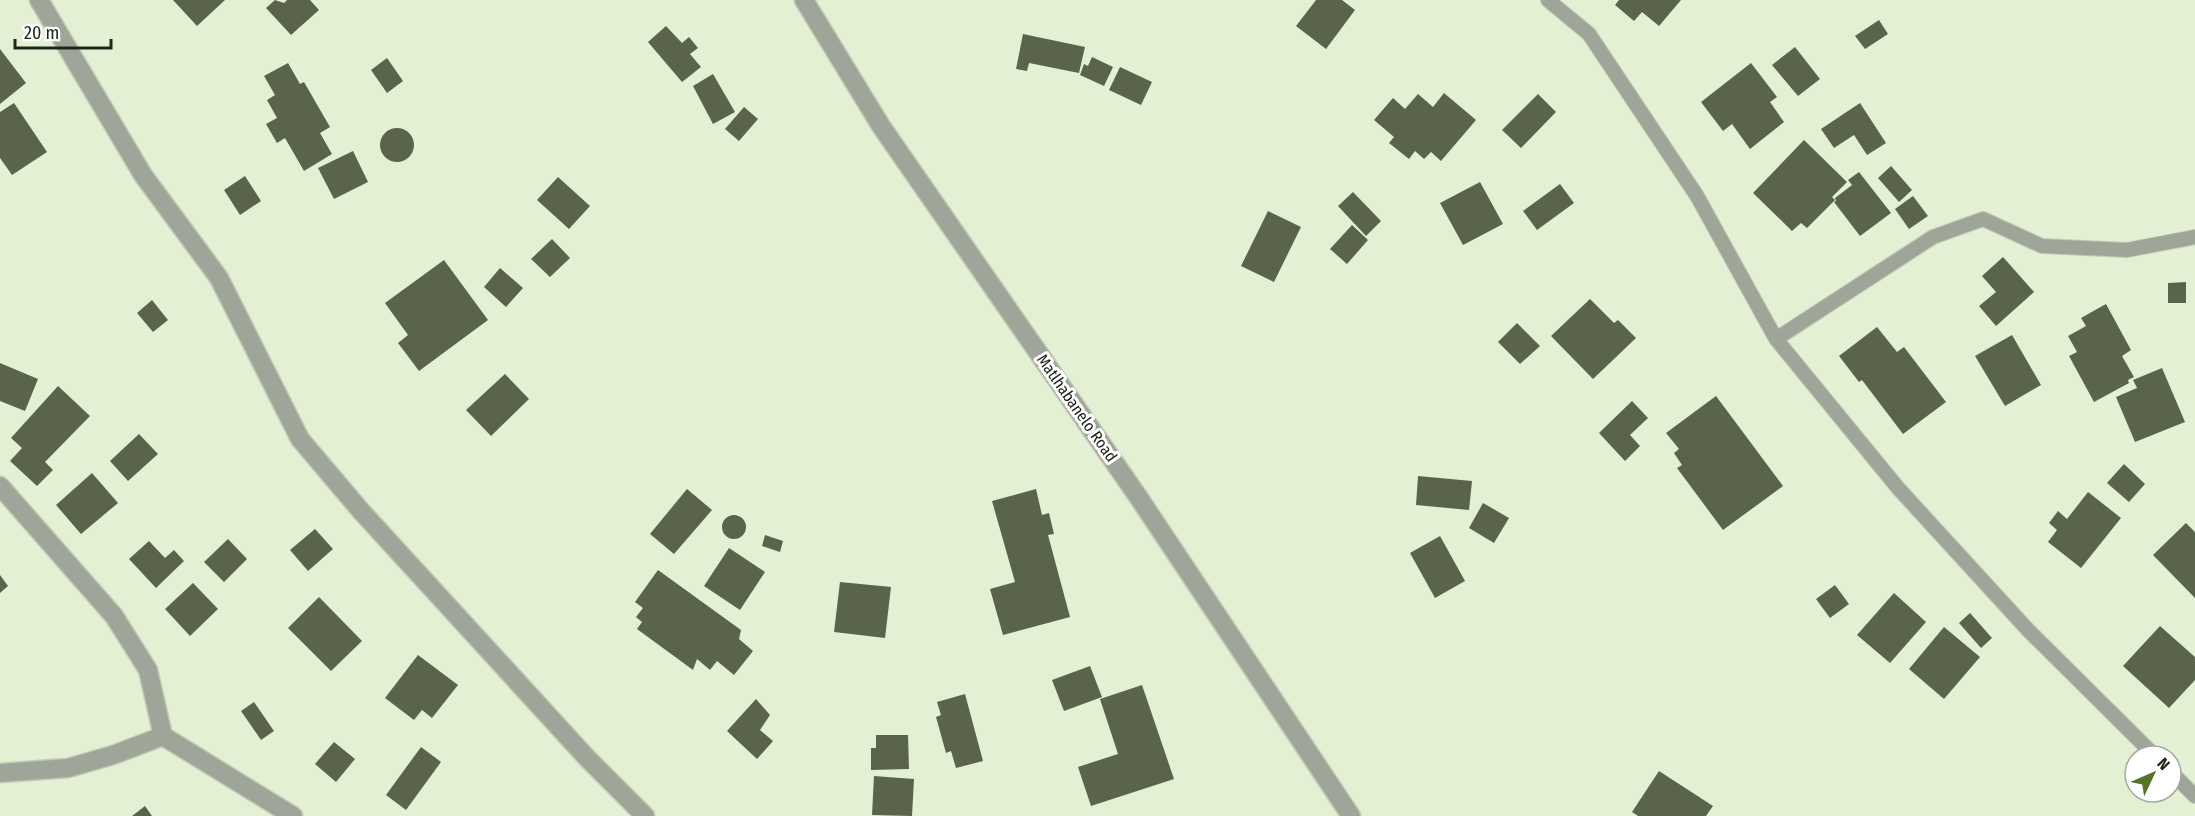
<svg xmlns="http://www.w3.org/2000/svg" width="2195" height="816" font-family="'Fira Sans Condensed',sans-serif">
<rect width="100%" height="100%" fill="#e3f0d4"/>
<path fill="#5a644d" d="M173,0H225L197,26Z
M275,0L284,3L287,0H310L319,10L291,35L266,8Z
M1316,0H1342L1355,10L1326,49L1296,26Z
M1619,0H1681L1659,26L1642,12L1634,21L1615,5Z
M1879,20L1888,34L1865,49L1855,36Z
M666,26L682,43L689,37L698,48L690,54L701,67L682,82L648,42Z
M1023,34L1085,47L1079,73L1029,63L1027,71L1016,69Z
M1795,47L1820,79L1798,96L1772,65Z
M0,49L26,83L0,104Z
M1092,57L1113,67L1104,86L1080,75L1084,64L1088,66Z
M387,58L403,81L387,93L371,70Z
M288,63L300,84L304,82L330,127L320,133L332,154L304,171L285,138L277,143L266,124L277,118L267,100L275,95L264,76Z
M1751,63L1777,97L1770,102L1784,122L1750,149L1732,124L1723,131L1701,102Z
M1120,67L1152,82L1141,105L1109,90Z
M713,74L735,112L713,124L693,86Z
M1444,93L1476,120L1441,161L1431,152L1424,159L1415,151L1409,159L1389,143L1394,137L1374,120L1393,98L1405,109L1418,94L1433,107Z
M1538,94L1556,112L1521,148L1502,130Z
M14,103L47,152L12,175L0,158V112Z
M1860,103L1886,143L1867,155L1854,135L1834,148L1821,129Z
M744,107L758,119L739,141L725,129Z
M380 145a17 17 0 1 1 34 0a17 17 0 1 1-34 0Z
M1804,140L1847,182L1832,197L1835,200L1807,228L1801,223L1792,231L1753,193Z
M353,151L368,182L334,199L318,168Z
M1891,166L1912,190L1899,202L1878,178Z
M1859,172L1891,213L1860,236L1834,202L1836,201L1835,198L1852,185L1848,180Z
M245,176L261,201L240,215L224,190Z
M558,177L590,206L569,229L537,200Z
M1480,182L1503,224L1463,245L1440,203Z
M1560,184L1574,203L1537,230L1523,211Z
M1353,192L1381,221L1366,236L1338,206Z
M1913,196L1928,216L1909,229L1895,209Z
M1268,211L1301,227L1274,282L1241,266Z
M1352,225L1368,240L1347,264L1330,249Z
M552,239L570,258L550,277L531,259Z
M2003,257L2034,292L1996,326L1979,306L1996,292L1982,276Z
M444,260L488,320L419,371L398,343L408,335L385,303Z
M500,268L523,288L506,307L484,287Z
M2186,282V303H2168V283Z
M1590,299L1614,323L1618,320L1636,338L1593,379L1551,336Z
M152,300L168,320L153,332L137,313Z
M2106,304L2131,350L2122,356L2134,377L2128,380L2129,383L2094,402L2069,356L2077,352L2068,336L2086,326L2081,318Z
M1517,323L1540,346L1520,364L1498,342Z
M1877,327L1897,352L1904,347L1946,402L1903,434L1862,380L1859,382L1839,356Z
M2012,335L2041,385L2005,406L1975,356Z
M0,363L38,379L25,411L0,401Z
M2162,368L2185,422L2135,442L2116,397L2137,388L2133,380Z
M505,374L529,399L491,436L466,410Z
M58,386L90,416L45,462L53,470L37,486L10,461L22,448L11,438Z
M1716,396L1783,486L1723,530L1677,468L1682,465L1674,453L1679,449L1666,433Z
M1632,401L1648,418L1630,435L1640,446L1625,461L1599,433Z
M139,434L158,454L128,481L110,461Z
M2124,464L2145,484L2129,502L2107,483Z
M92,473L118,503L81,534L56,505Z
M1418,476L1472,481L1469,510L1416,505Z
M687,489L712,510L674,554L650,534Z
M1036,489L1042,515L1049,513L1054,534L1048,535L1070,617L1003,635L990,589L1015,582L992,501Z
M2088,492L2121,518L2081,568L2048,542L2057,530L2049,523L2058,511L2067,519Z
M1483,503L1509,518L1494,543L1469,528Z
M722 527a12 12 0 1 1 24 0a12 12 0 1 1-24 0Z
M2186,523L2195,532V598L2153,555Z
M315,529L333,549L308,571L290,550Z
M765,535L783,541L780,552L762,546Z
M1440,536L1465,581L1435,598L1410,553Z
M228,539L247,559L224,582L204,562Z
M149,541L165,558L174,550L184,561L156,588L129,559Z
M729,548L765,572L740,610L704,586Z
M658,570L741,630L739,639L753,651L734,675L717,661L710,670L697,659L693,670L637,629L642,622L636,617L643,608L635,602Z
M0,575L8,586L0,593Z
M840,582L891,587L885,638L834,632Z
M193,583L218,609L190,636L165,609Z
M1835,585L1849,604L1830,618L1816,599Z
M1894,593L1926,622L1890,663L1857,635Z
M319,597L362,641L331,671L288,628Z
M1970,613L1992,638L1981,648L1959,623Z
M2160,626L2195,657V680L2169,708L2123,666Z
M1944,627L1980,657L1944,699L1909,669Z
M418,655L458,685L432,718L422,710L414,720L385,698Z
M1090,666L1102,697L1064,711L1052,680Z
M1142,685L1174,779L1091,806L1078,767L1118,754L1100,699Z
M965,694L983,761L956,768L951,751L946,753L936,717L941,715L937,702Z
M756,699L770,715L760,730L773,741L757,759L727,731Z
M254,702L274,731L261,740L241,711Z
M876,735H908L909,769L871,770V748H876Z
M334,742L355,759L336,782L315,764Z
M421,747L441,762L406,810L386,795Z
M1659,771L1713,806L1706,816H1638L1632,812Z
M874,776L914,779L912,816L872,815Z
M145,806L152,816H132Z"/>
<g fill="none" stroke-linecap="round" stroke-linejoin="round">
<g stroke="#c0cbb3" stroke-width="16">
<path id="lane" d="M1548,0L1589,34L1697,196L1776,339L1898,488L2028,630L2155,756
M1776,339L1933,237L1983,219L2042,246L2127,250L2195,237
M2171,772L2195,796"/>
</g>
<g stroke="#c0cbb3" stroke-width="21">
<path id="street" d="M39,0L143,175L219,278L300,439L361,511L588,759L645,816
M804,0L881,126L1139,498L1351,816
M0,486L114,616L148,670L163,736
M0,773L68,768L113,755L163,736L293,816"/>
</g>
<use href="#lane" stroke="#a0a59a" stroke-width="14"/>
<use href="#street" stroke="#a0a59a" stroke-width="18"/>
</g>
<g text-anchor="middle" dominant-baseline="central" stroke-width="6" stroke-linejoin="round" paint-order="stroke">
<g font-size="16" fill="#20241a" stroke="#fff">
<text transform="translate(1077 408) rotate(55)">Matlhabanelo Road</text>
</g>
</g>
<g transform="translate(2153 774) rotate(46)"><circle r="28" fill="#ffffff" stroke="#a6a7a3" stroke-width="1.5"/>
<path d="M0-4.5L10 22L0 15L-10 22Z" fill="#567328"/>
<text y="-9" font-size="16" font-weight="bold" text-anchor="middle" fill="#20241a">N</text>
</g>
<path d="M15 39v9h96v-9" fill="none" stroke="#20241a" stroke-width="3"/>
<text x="24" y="39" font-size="18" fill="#20241a" stroke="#ffffff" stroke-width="4.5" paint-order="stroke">20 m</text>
</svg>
